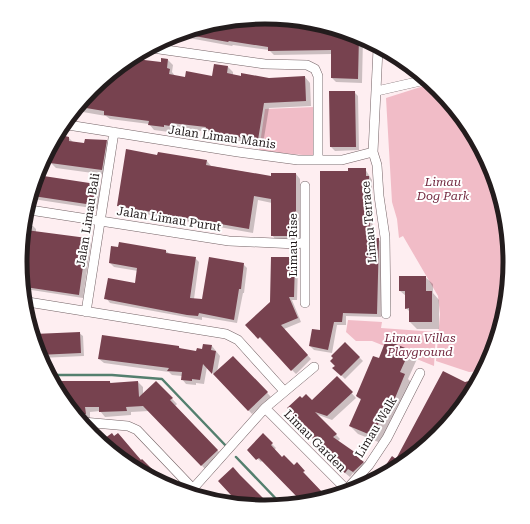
<svg xmlns="http://www.w3.org/2000/svg" width="530" height="524" font-family="'Roboto Serif',serif">
<rect width="100%" height="100%" fill="#feeef1"/>
<path fill="#f1bcc7" d="M430,84L438,89L491,168L510,263L491,356L481,371L469,372L436,361L440,314L438,296L403,236L399,238L397,219L392,202L386,98Z
M314,107V156L259,151L265,109Z
M348,320L382,322L381,328L436,332L434,366L372,341H356L346,332Z"/>
<path fill="#0003" d="M265,17L359,36L363,38L362,83L336,82L332,78V54L274,55L269,50L233,45L232,46L173,35Z
M135,60L161,63L168,60L173,65L172,72L175,76L185,78L213,77L215,65L228,67L233,72V75L268,79L305,77L310,83L311,106L269,108L263,144L223,139L209,132L176,128L175,131L169,130V132L154,130L149,124L110,119L106,116L77,111L92,89Z
M395,60L415,73H409L405,69H400L395,64Z
M354,92L358,96L359,150L335,151L331,147Z
M60,136L69,138L74,143L85,144L106,141L111,146L107,175L56,168L51,163L43,162Z
M158,156L207,161L211,166L272,177L296,174L300,179V240H276L272,235V203L258,200L253,233L123,210L119,206Z
M365,169L372,180L373,239H378L382,243L381,317L346,316V325H337L332,353L314,350L310,346L321,331L349,172Z
M37,176L96,185L101,190L98,209L33,199Z
M27,225L33,226L36,229V232L87,239L91,243L83,298L25,289L20,262Z
M166,251L170,254L195,258L199,262L194,299L202,300L243,264L247,268L244,293H243L237,323L202,317V320L110,303L106,298L136,284L138,271L114,267L110,263Z
M289,258L298,266L297,300H292L301,322L284,329L311,359L296,374L247,325L271,303Z
M425,277L433,284V293L439,300V329H417L410,322V312L406,308V296L400,291Z
M79,333L83,336L84,356L40,358L39,356L34,335Z
M345,343L363,361L345,379L334,368Z
M212,346L220,356L217,372L233,357L271,397L252,414L207,367L204,384L196,383V385L186,384L182,379V376L172,375L169,372L104,363L99,359L179,347L181,349L197,352Z
M409,351L417,359L408,379L412,383L395,422L391,419L381,443L358,434L350,426L361,400L357,397L374,357L379,359Z
M337,377L356,398L332,420L316,414L340,439L338,441L355,454L367,467L358,476L353,473L350,477L331,462L329,454L315,434L312,401Z
M475,380L438,435L379,475L392,457L396,460L464,383Z
M56,382H110L112,384L138,382L143,387V394L156,382L177,404L175,406L222,455L206,470L149,411L131,412V415L105,417L100,411L90,412V419H81Z
M90,433H97L102,437L98,440Z
M112,434L141,461L142,460L168,486L102,442Z
M263,435L276,448L274,450L282,458L294,466L296,464L324,495L301,500L263,460L261,462L248,450Z"/>
<g fill="none" stroke-linecap="round" stroke-linejoin="round">
<path stroke="#547f6e" stroke-width="2.5" d="M52,375H112L162,379L227,447
M236,457L281,504"/>
</g>
<path fill="#77424f" d="M253,19V22L272,25L302,24L359,36L358,79L331,78V50L268,51V47L229,41L228,42L183,34Z
M161,58L168,59L167,68L170,69L169,74L185,77L186,71L212,76L214,64L228,66L227,73L241,76V73L269,78L305,76L306,101L264,103L258,140L217,134V132L205,130L206,127L171,123L170,126L164,125V127L148,125L149,121L104,115V111L80,107L92,89L136,59L161,62Z
M329,91H355L356,147H330Z
M61,135L69,137V141L84,143L85,139L107,140L102,170L50,163L51,159L45,158Z
M126,149L157,155L158,152L207,160L206,165L271,176V173H296V236H271V199L254,196L249,229L117,206Z
M348,168H366V176H369L370,238H379L377,314L343,313L342,322H334L328,350L309,346L312,329L320,330V171H348Z
M37,175L96,184L93,205L33,196Z
M26,230L87,238L79,295L25,287L20,262Z
M119,242L166,250V253L196,257L190,298L202,299L209,257L244,263L241,289H239L234,320L199,313L198,316L187,315L104,299L108,278L135,283L137,268L109,263L111,246L118,247Z
M271,257H290L289,261H295L294,297H289L298,318L281,325L308,355L291,371L260,337L258,339L245,325L270,302Z
M399,276H426V291H432V322H409V308L405,309V291H399Z
M80,332L81,353L38,355L34,334Z
M102,335L179,346V348L196,351L197,348L202,349L203,344L212,345L211,350L216,351L212,374L203,364L200,380L192,379V381L181,380L182,372L167,371L169,368L98,359Z
M386,340L410,350L400,372L405,374L388,415L383,413L373,436L349,426L361,399L356,396L373,356L379,358Z
M345,342L360,357L341,376L332,368L335,366L330,361L333,358L331,356Z
M233,356L268,392L248,411L213,374Z
M443,371L465,382L476,379L438,435L379,475L392,456L396,459Z
M337,376L353,392L327,416L315,412L337,434L333,437L356,453L355,455L364,462L353,472L348,469L345,473L325,458L328,454L311,437L314,434L287,408L300,396L302,398L306,394L312,400Z
M55,381H110V383L138,381L139,397L156,381L173,398L170,400L218,450L201,466L143,406L126,407L127,411L99,412V407H85L86,414L78,415Z
M112,433L114,436L118,433L141,460L142,459L161,478L159,480L101,441Z
M263,433L273,443L271,445L282,457L284,455L294,465L297,462L305,471L303,472L325,495L300,500L259,458L256,460L247,450Z
M233,467L240,475L271,506L265,507L238,502L230,494L218,481Z"/>
<g fill="none" stroke-linecap="round" stroke-linejoin="round">
<g stroke="#746366" stroke-width="10">
<path id="minor" d="M152,48L265,64L307,65L315,69L318,76V160
M378,49L373,152L377,165L379,196L385,237L386,314
M377,91L425,80
M68,125L238,152L298,160H342L373,152
M305,186V303
M30,210L229,241L296,244L305,242
M28,302L226,334L238,340L284,391
M86,312L114,132
M265,408L348,491
M83,422L128,426L137,430L198,494
M347,489L369,465L387,438L420,373
M190,492L265,408L314,367"/>
</g>
<use href="#minor" stroke="#fff" stroke-width="9"/>
</g>
<g text-anchor="middle" dominant-baseline="central" stroke-width="4" stroke-linejoin="round" paint-order="stroke">
<g font-size="12" fill="#231c1d" stroke="#fff">
<text transform="translate(222 137) rotate(8)">Jalan Limau Manis</text>
<text transform="translate(169 219) rotate(9)">Jalan Limau Purut</text>
<text transform="translate(88 220) rotate(-81)">Jalan Limau Bali</text>
<text transform="translate(369 222) rotate(-95)">Limau Terrace</text>
<text transform="translate(293 245) rotate(-90)">Limau Rise</text>
<text transform="translate(376 427) rotate(-59)">Limau Walk</text>
<text transform="translate(315 441) rotate(45)">Limau Garden</text>
</g>
<g font-size="12" font-style="italic" fill="#732940" stroke="#fff">
<text x="443" y="182">Limau<tspan x="443" dy="14">Dog Park</tspan></text>
<text x="420" y="338">Limau Villas<tspan x="420" dy="14">Playground</tspan></text>
</g>
</g>
<path d="M0 0H530V524H0ZM27 262a238 238 0 1 1 476 0a238 238 0 1 1-476 0Z" fill="#fff" fill-rule="evenodd"/>
<path fill="none" stroke="#231c1d" stroke-width="5" d="M27 262a238 238 0 1 1 476 0a238 238 0 1 1-476 0Z"/>
</svg>
